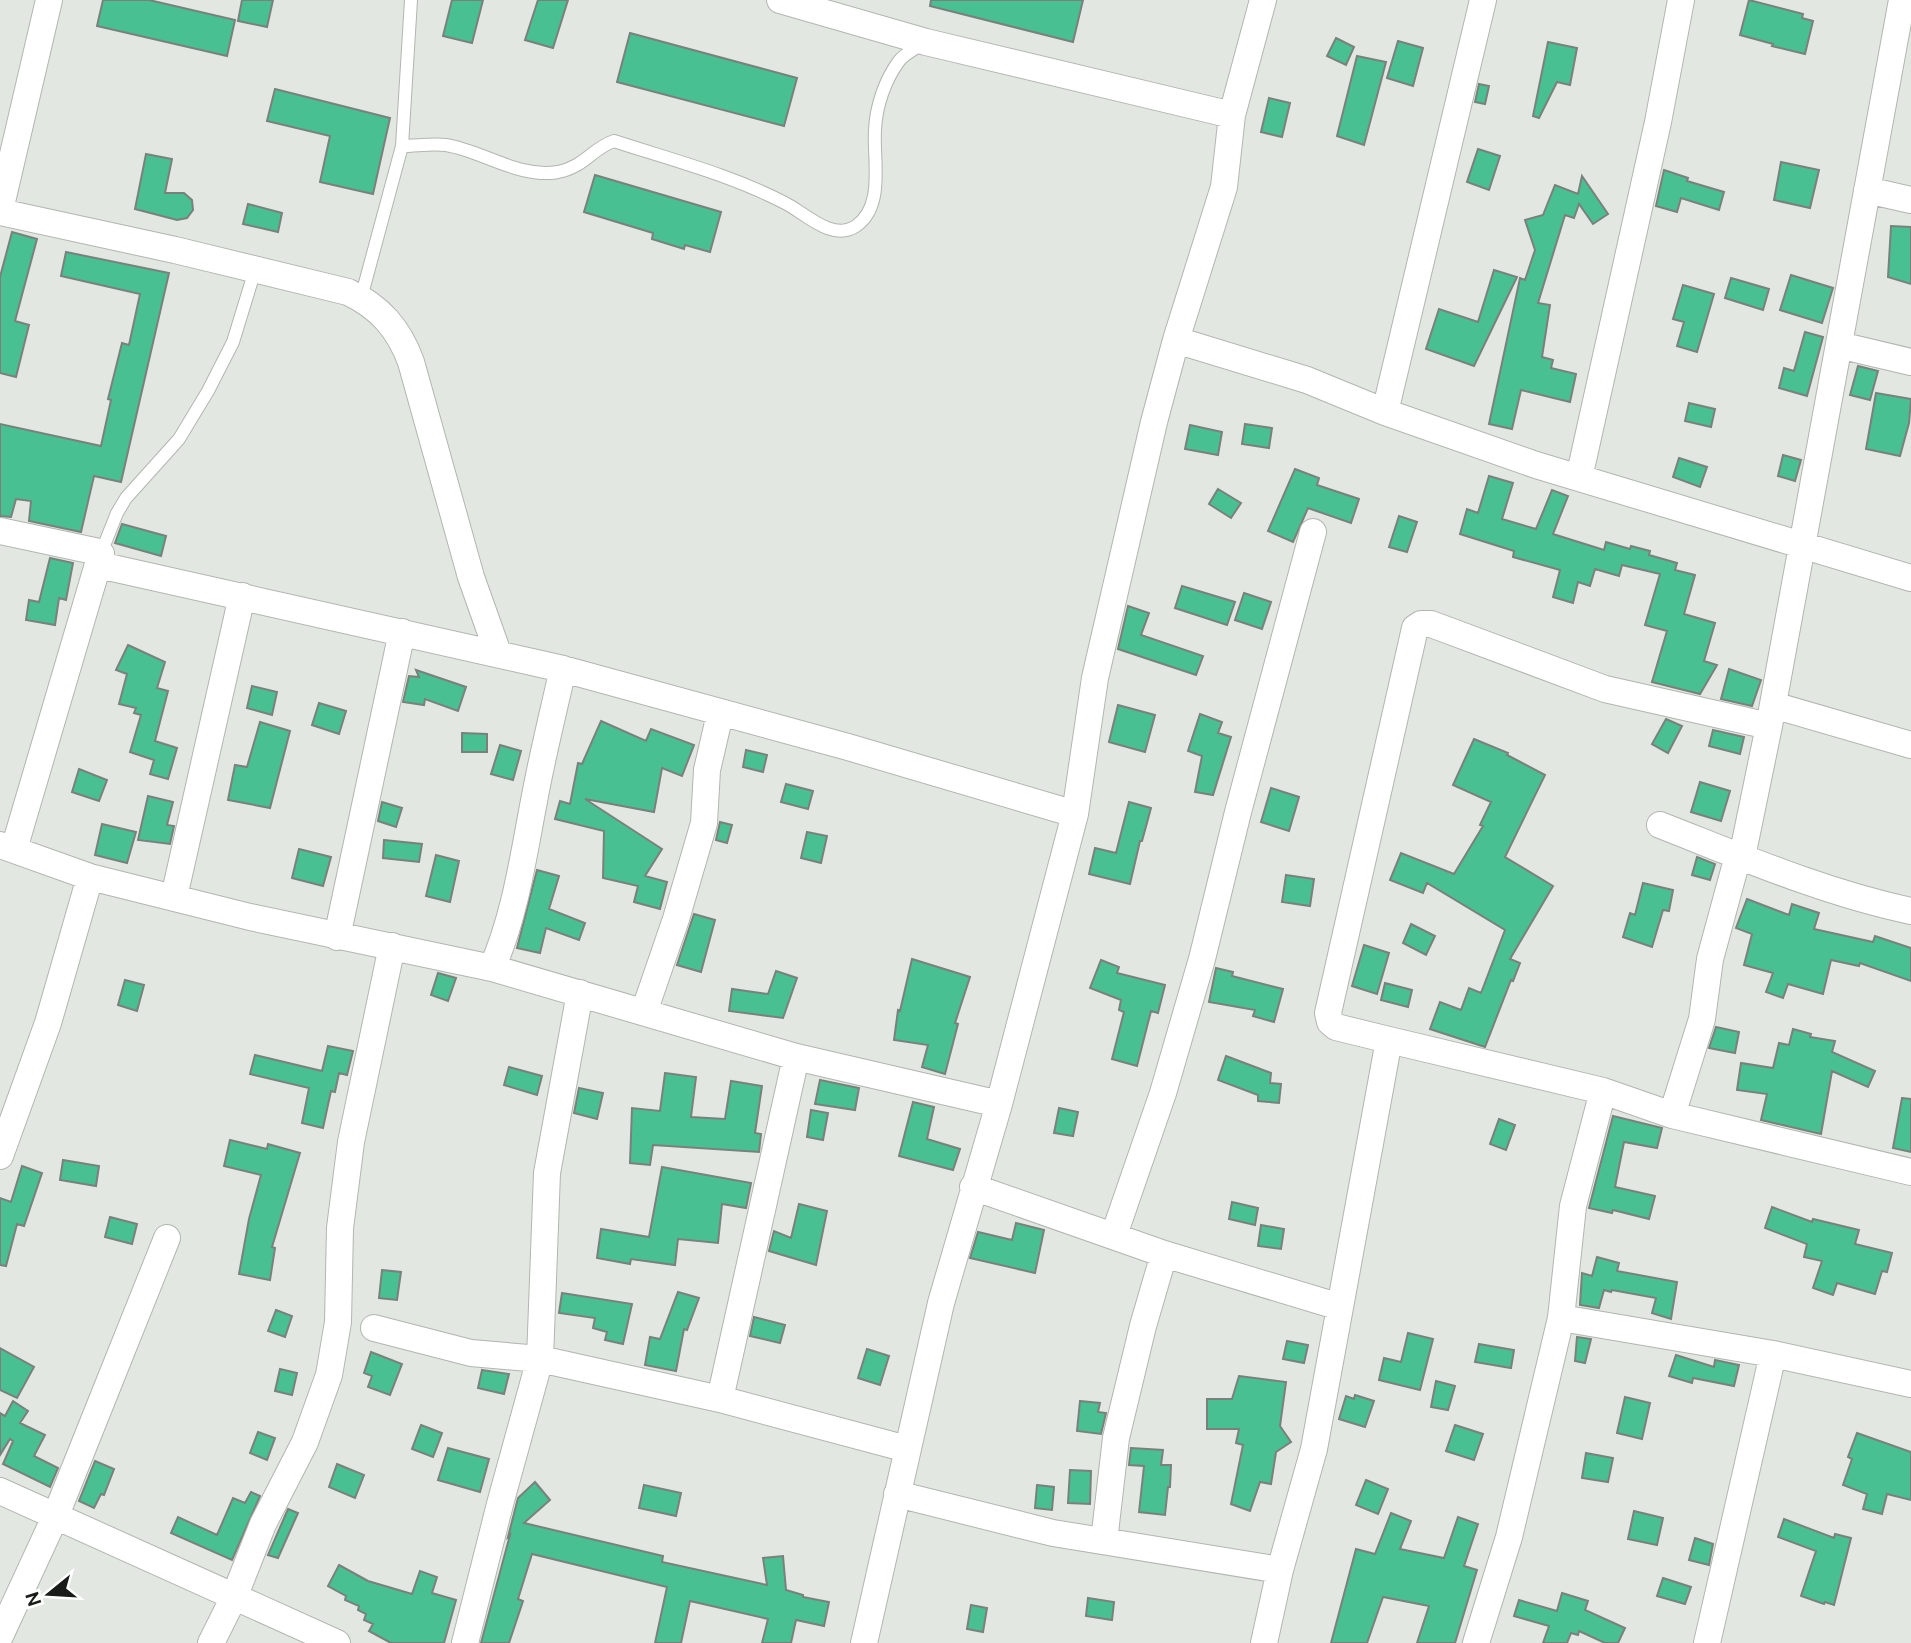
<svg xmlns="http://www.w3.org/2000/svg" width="1911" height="1643" font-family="Ubuntu,sans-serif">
<rect width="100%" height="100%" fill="#e2e7e1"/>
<path fill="#48c092" stroke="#7a817d" stroke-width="2" d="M103,0H149L235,20L227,56L97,26Z
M242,0H273L267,27L238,21Z
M452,0H483L472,43L443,36Z
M538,0H568L553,48L525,40Z
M931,0H1083L1073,42L930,6Z
M1749,0L1803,14L1802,18L1813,21L1805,54L1772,46L1773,44L1740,35Z
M630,33L797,78L784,126L617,82Z
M1336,38L1354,47L1346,65L1327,56Z
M1398,41L1423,48L1413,86L1387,78Z
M1548,42L1577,48L1570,85L1557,82L1539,118L1533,116Z
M1357,56L1386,62L1364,145L1337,136Z
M1479,84L1489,86L1485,104L1475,102Z
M275,89L390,118L373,194L320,182L330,136L267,121Z
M1269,98L1290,103L1282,137L1261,132Z
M1478,149L1500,156L1489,190L1467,182Z
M146,154L172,159L165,193H184L192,200L193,210L187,218L177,220L135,209Z
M1781,162L1819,170L1810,208L1774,200Z
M1664,170L1688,178L1687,181L1724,192L1719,210L1681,198L1677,212L1656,206Z
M595,175L721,212L710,252L685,245L684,249L652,239L653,233L584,212Z
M1582,176L1608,214L1593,224L1579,204L1574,218L1565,215L1538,303L1550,305L1542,357L1553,360L1551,368L1576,374L1570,402L1521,390L1512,429L1489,424L1520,278L1525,280L1535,250L1525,220L1543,215L1555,185L1578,194Z
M248,204L282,213L278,232L243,224Z
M1891,226L1911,227V284L1888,277Z
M12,232L37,239L15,321L29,325L16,377L0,373V277Z
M66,252L169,273L121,482L94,476L81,532L29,521L31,501L16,499L11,517L0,516V424L101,446L111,400L108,399L122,343L129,345L140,294L61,276Z
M1494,270L1517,277L1474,366L1426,349L1439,309L1478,322Z
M1791,275L1833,288L1822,323L1780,310Z
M1731,278L1769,289L1763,310L1725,298Z
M1683,285L1714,294L1697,352L1677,346L1684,322L1673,319Z
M1805,332L1823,337L1807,396L1779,388L1784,368L1794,371Z
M1858,366L1878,371L1870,400L1850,395Z
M1876,393L1911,399L1909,423L1900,456L1866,449Z
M1689,403L1715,409L1711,427L1685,421Z
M1245,424L1272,428L1269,448L1242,444Z
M1190,425L1222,432L1218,455L1185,449Z
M1783,455L1801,460L1795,481L1778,476Z
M1679,458L1707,467L1700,487L1673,477Z
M1295,469L1319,478L1317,485L1359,499L1351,523L1308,508L1293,542L1268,531Z
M1489,476L1513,483L1502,519L1536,529L1552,490L1568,496L1553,534L1604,550L1606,542L1630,549L1631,546L1650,551L1649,555L1677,563L1675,570L1695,575L1684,614L1715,623L1704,661L1717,665L1700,694L1652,682L1667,631L1645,625L1660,574L1622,565L1619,576L1595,569L1590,586L1578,582L1573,603L1553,597L1560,570L1513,557L1514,551L1460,534L1467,509L1478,513Z
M1218,489L1241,503L1231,518L1209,504Z
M1399,516L1417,522L1407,552L1389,547Z
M122,524L166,536L161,556L115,543Z
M50,558L73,563L66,600L59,598L55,625L26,620L29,600L39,602Z
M1182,586L1235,602L1227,625L1175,608Z
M1244,593L1271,602L1262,629L1235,620Z
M1128,606L1149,613L1141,635L1203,656L1196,675L1118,649Z
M128,645L165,662L157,688L168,691L155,741L177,748L168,779L150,774L154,760L130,752L141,715L134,713L136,708L119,704L127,674L116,670Z
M1729,669L1761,680L1752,706L1721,699Z
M416,670L466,687L458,711L425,699L424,705L403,702L409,676L419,677Z
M252,686L277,692L272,715L247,708Z
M319,703L346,711L339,734L312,725Z
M1118,705L1155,715L1145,752L1109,742Z
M1200,714L1222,722L1218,733L1231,737L1213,795L1195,792L1202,756L1188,751Z
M1666,719L1682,726L1668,753L1652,744Z
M601,721L646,741L651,729L694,745L682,776L662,768L654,812L585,799L662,849L645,876L667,882L660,909L634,902L638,886L603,878L604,831L555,819L560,801L570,804L578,763L582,764Z
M260,722L290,731L270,808L228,800L235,765L247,767Z
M1713,730L1744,737L1740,754L1709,746Z
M462,733L487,734V752H462Z
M1474,739L1508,753L1507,755L1545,775L1505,857L1553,886L1510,959L1520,963L1513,981L1511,980L1485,1047L1430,1029L1440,1002L1461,1010L1469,988L1481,993L1505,930L1427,883L1423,893L1390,880L1401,853L1454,874L1483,826L1480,825L1491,802L1453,785Z
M500,745L521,751L513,780L491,774Z
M746,750L767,755L763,772L743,767Z
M79,769L107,780L99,801L72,792Z
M1700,782L1730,791L1721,821L1691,812Z
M786,784L813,791L808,809L781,802Z
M1271,788L1299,797L1289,831L1261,822Z
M148,796L173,802L167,825L174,826L170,844L138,840Z
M382,802L402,808L396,827L378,821Z
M1129,802L1151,808L1142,841H1140L1130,884L1089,874L1095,848L1116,853Z
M720,822L732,825L727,843L716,840Z
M102,824L136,832L127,863L95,855Z
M807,832L827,836L821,863L801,858Z
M384,840L422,844L419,862L383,858Z
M299,849L331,857L323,886L292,878Z
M436,855L459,861L450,902L426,896Z
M1697,857L1715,864L1710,880L1692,875Z
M537,870L559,876L549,909L585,923L579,940L546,928L540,953L517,948Z
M1286,875L1314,879L1310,906L1282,902Z
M1643,883L1673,890L1669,911L1663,910L1652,947L1623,937L1630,913L1635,915Z
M1747,899L1789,915L1792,904L1819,913L1814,929L1873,942L1875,936L1911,948V981L1860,963L1859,966L1831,960L1823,994L1788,984L1783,998L1766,992L1773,973L1744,965L1752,934L1736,928Z
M694,914L715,920L701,972L677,965Z
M1411,924L1435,936L1426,955L1403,943Z
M1364,945L1389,953L1377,994L1352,986Z
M912,959L970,977L955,1023L958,1024L945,1074L922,1067L928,1045L894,1040L898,1010L900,1011Z
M1101,960L1119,967L1117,973L1165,985L1158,1013L1151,1011L1137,1066L1112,1059L1124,1012L1119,1010L1121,1000L1090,988Z
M1216,968L1233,972L1232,976L1283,989L1274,1022L1253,1016L1255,1010L1209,1002Z
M776,971L797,978L783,1018L729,1011L732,989L768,994Z
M438,973L456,978L448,1001L431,995Z
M125,980L144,985L137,1011L118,1005Z
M1385,983L1412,990L1408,1007L1381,1000Z
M1716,1027L1739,1032L1735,1053L1709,1048Z
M1793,1029L1811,1034L1810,1037L1835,1041L1832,1052L1875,1071L1868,1087L1832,1071L1821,1134L1761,1120L1767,1094L1737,1090L1741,1063L1773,1068L1779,1043L1789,1045Z
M328,1046L353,1051L347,1075L339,1073L335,1092L331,1091L323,1128L302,1123L309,1088L250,1074L255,1055L322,1071Z
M1226,1056L1271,1073L1270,1083L1281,1084L1279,1103L1258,1101V1095L1218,1080Z
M509,1067L542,1076L537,1095L504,1085Z
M665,1073L696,1077L691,1117L725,1119L731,1081L762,1086L755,1133L761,1134L759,1152L653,1145L650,1165L630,1163L632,1108L660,1111Z
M820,1080L859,1088L855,1110L815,1104Z
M579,1088L603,1093L597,1119L574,1113Z
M1902,1098L1911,1099V1152L1893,1148Z
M913,1102L934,1107L927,1139L960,1149L953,1170L899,1156Z
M1059,1108L1078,1112L1073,1136L1054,1133Z
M811,1110L828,1113L823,1140L807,1137Z
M1613,1116L1662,1128L1657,1148L1624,1142L1615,1187L1655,1196L1649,1219L1613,1210L1612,1213L1589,1208Z
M1499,1119L1515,1125L1506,1150L1490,1144Z
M230,1140L267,1149L268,1144L300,1153L272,1247L275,1248L270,1280L239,1274L249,1219L261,1175L224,1166Z
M63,1160L99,1166L96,1186L60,1180Z
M22,1166L42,1173L24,1226L17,1224L6,1266L0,1265V1198L11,1202Z
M662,1167L751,1183L746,1208L722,1204L718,1243L678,1239L675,1265L631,1259L630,1264L597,1258L601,1229L649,1237Z
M1232,1202L1258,1208L1255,1225L1229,1219Z
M799,1204L827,1211L816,1265L769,1251L774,1231L791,1238Z
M1772,1207L1812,1222L1813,1219L1859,1230L1855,1244L1892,1253L1887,1272L1882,1271L1875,1294L1837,1283L1833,1295L1813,1288L1822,1261L1804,1257L1807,1244L1765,1228Z
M110,1217L137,1224L132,1244L105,1237Z
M1016,1223L1044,1230L1035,1273L970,1258L978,1232L1012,1240Z
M1261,1225L1284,1229L1281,1249L1258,1246Z
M1597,1257L1619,1263L1617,1271L1677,1282L1671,1319L1652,1313L1656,1298L1612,1290L1611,1292L1604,1290L1599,1308L1580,1305L1582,1273L1592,1276Z
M382,1270L401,1272L397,1300L379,1298Z
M678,1292L699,1298L687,1330L684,1329L676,1371L645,1365L650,1337L660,1339Z
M562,1293L632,1304L623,1344L605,1340L607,1332L593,1328L595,1318L559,1313Z
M276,1310L292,1316L285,1337L268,1331Z
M754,1317L785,1325L780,1343L750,1336Z
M1408,1333L1433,1339L1420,1390L1379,1380L1384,1358L1401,1362Z
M1577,1337L1591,1339L1585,1363L1575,1361Z
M1287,1341L1308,1345L1304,1363L1283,1359Z
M1479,1344L1514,1350L1511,1368L1475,1362Z
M0,1348L34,1367L17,1398L0,1390Z
M867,1349L889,1356L880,1385L858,1378Z
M371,1352L402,1364L390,1395L368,1387L372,1376L364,1373Z
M1676,1355L1714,1367L1715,1360L1739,1365L1734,1386L1693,1378L1692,1383L1669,1376Z
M280,1369L297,1373L292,1395L275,1391Z
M482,1370L509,1374L504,1394L478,1388Z
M1239,1376L1286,1382L1280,1426L1291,1442L1276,1452L1271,1484L1260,1482L1250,1511L1231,1504L1243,1445L1236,1443L1239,1429H1207V1399H1232Z
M1436,1381L1455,1386L1448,1410L1431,1407Z
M1355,1395L1374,1401L1365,1427L1339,1419L1346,1396L1354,1399Z
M1625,1397L1650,1403L1642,1439L1617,1433Z
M13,1401L28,1411L20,1423L45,1435L34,1456L58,1468L50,1487L3,1464L13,1441L10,1439L0,1455V1413L5,1416Z
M1080,1401L1100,1403L1098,1412L1106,1413L1101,1434L1077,1431Z
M421,1425L442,1433L433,1457L412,1449Z
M1455,1425L1483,1434L1474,1460L1446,1451Z
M258,1432L275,1438L267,1460L250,1453Z
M1857,1433L1911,1452V1500L1887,1494L1882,1514L1863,1509L1867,1494L1843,1485L1852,1459L1848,1457Z
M448,1448L489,1459L480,1492L438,1480Z
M1131,1448L1163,1450L1161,1465H1171L1170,1487H1168L1165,1515L1139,1512L1144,1466L1129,1465Z
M1586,1453L1613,1458L1608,1482L1582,1478Z
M95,1461L114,1469L104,1495L101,1494L94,1508L79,1501Z
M337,1464L364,1475L355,1498L329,1487Z
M1070,1470L1091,1471L1090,1504L1068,1503Z
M1366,1480L1388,1489L1378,1514L1356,1505Z
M535,1482L550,1500L524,1523L663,1556L662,1562L767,1585L763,1558L783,1556L786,1590L803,1595V1597L829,1602L824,1626L796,1620L791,1643H762L768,1619L690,1601L681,1643H655L667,1587L532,1554L518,1599L523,1601L509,1643H481L510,1535L508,1537L518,1498Z
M644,1485L681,1493L676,1516L639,1508Z
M1037,1485L1054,1487L1052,1510L1035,1508Z
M251,1492L260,1496L232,1560L171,1533L178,1517L217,1535L233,1498L245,1503Z
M288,1509L298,1513L278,1558L268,1555Z
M1634,1511L1663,1518L1657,1545L1628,1539Z
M1391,1513L1411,1521L1400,1549L1444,1558L1458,1517L1478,1524L1464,1566L1477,1570L1455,1643H1417L1429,1606L1383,1597L1367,1643H1331L1356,1549L1375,1554Z
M1784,1519L1834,1538L1835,1534L1851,1538L1834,1605L1825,1602L1824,1604L1801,1596L1816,1551L1778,1537Z
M1695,1538L1713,1544L1709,1565L1689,1560Z
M339,1565L368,1581L412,1594L420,1571L437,1577L432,1593L456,1600L444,1643H391L369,1631L373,1624L364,1620L366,1614L358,1610L359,1606L345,1600L346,1596L328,1586Z
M1663,1578L1691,1587L1685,1604L1657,1596Z
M1562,1593L1588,1601L1585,1610L1625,1628L1618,1643H1605L1579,1631L1578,1635L1571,1633L1567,1643H1543L1549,1626L1514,1616L1519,1600L1557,1611Z
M1088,1598L1114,1602L1112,1620L1086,1616Z
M971,1605L987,1608L983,1632L967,1629Z"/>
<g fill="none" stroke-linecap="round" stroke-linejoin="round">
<g stroke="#b1b6b0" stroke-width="14">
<path id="lane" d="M402,146C416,146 432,143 446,145C483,151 520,179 558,172C586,166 591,149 614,141C672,160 731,175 785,203C805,213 832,242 856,226C885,206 873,160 875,130C876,106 885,80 899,61C905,53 917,48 925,42
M361,298L402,146L411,0
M101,553L117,513L126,498L179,439L208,391L233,342L255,270"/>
</g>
<g stroke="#b1b6b0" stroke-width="28">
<path id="street" d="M780,0L926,42L1232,115
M1867,190L1911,200
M0,210L49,0
M0,212L175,250L348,292C380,307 399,329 411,362L471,577L498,653
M1176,340L1307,380L1385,412L1536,465L1911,578
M1839,345L1911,362
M1385,412L1483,0
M1579,478L1658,122L1681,0
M0,531L99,552L101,554L14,849
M99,565L563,669L848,747L1075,814
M1773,705L1911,745
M1660,825C1742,857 1825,893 1911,911
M0,845L90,877L250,917L492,968L796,1057L999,1104
M1742,857L1769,726L1902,0
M174,897L242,596
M337,937L402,632
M492,968C515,916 523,858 534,801C542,757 553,713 563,669
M644,1012L676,919L704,823L707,770L720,714
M1389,1040L1336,1027L1330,1022L1328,1013L1415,628L1421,624H1431L1605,689L1769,726
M1672,1115L1702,1019L1710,959L1738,856
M0,1156L48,1023L90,877
M973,1187L1164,1254L1340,1307
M1114,1235L1163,1093L1202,959L1238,812L1313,532
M1561,1318L1773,1354L1911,1384
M374,1328L471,1353L540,1359L720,1399L907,1449
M720,1399L796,1057
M0,1491L337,1643
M897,1494L1053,1533L1280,1570
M1104,1541L1116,1438L1143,1326L1164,1254
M0,1636L56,1515L167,1238
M211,1643L235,1595L263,1524L305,1442L329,1375L338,1322L340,1228L351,1142L392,946
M465,1643L500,1504L540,1359L547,1173L580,993
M864,1643L941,1303L999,1104L1075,814L1095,678L1154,422L1176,340L1224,187L1232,115L1263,0
M1264,1643L1280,1570L1314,1449L1389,1040L1603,1091L1672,1115L1911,1172
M1476,1643L1509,1537L1561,1318L1573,1206L1603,1091
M1707,1643L1773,1354"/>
</g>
<use href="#lane" stroke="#fff" stroke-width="12"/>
<use href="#street" stroke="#fff" stroke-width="26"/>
</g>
<g transform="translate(49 1594) rotate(252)" stroke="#ffffff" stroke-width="5" paint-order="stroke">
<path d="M0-5L12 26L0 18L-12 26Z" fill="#191b18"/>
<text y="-10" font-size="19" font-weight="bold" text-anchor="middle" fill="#191b18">N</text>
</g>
</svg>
